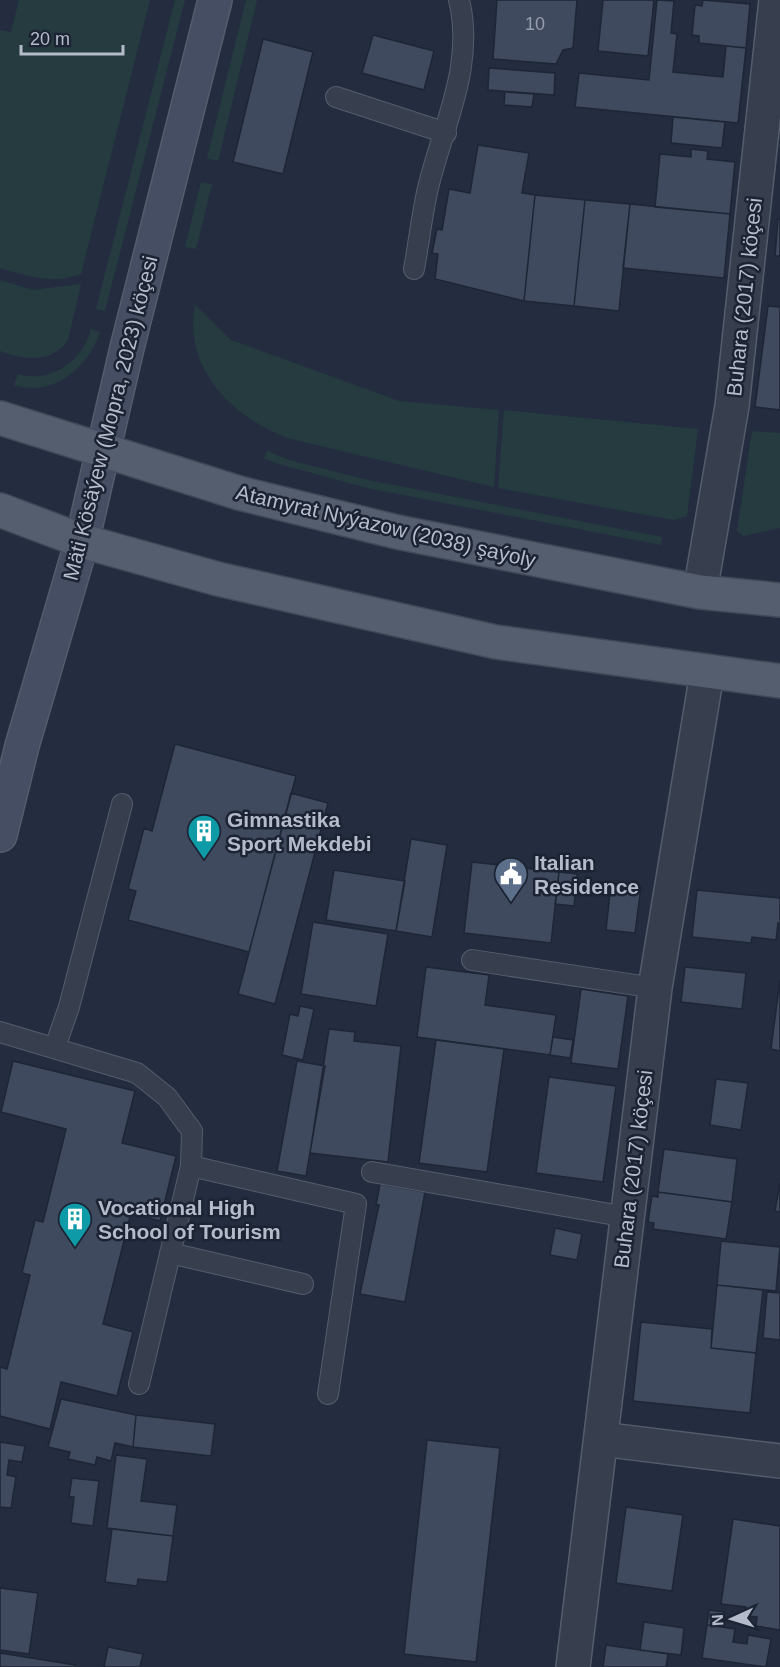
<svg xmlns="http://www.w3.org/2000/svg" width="780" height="1667" font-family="Arial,sans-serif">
<rect width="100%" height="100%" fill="#232d3f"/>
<path fill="#253b40" d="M19,0H150L81,274C52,285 28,276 0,268V30L11,32Z
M175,0H185L105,311L96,309Z
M246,0H257L218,161L207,158Z
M201,182L212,184L196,249L185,247Z
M0,280L33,290L81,284L68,340C52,364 24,360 0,351Z
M195,305L231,340L399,401L499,410L494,487L291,439C234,419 183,370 195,305Z
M91,329L100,332C89,367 53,398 14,385L18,374C50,384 83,361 91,329Z
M504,410L698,429L687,516L674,520L498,488Z
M752,431L780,433V528L743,536L737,531Z
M267,451L289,460L368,480L662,537L661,545L367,488L275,463L264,458Z"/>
<path fill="#3f4a5f" stroke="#1e2636" stroke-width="1.5" d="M497,0H577L573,48L563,50L556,64L493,59Z
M603,0H654L648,56L598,51Z
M657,0L674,1L671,33L677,34L673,72L723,77L726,46L746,48L738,123L575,107L579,73L649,80Z
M703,0L750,4L746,48L699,43V36L692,35L695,5L702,6Z
M373,35L434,51L424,90L362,73Z
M263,39L313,52L283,174L233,162Z
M489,68L555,73L554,95L488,90Z
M505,92L534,94L532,107L504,105Z
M673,117L725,122L722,148L671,143Z
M478,145L529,153L522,193L535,195L524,301L435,279L438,254L432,253L437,229L442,230L449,189L470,193Z
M691,149L708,151L707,159L735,162L730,214L655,207L660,154L691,157Z
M535,195L585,200L574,306L524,301Z
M585,200L630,204L619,311L574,306Z
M630,204L730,214L724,278L623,268Z
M778,219H780V256H775Z
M768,306L780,307V410L755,407Z
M175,744L296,776L249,952L128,920L136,891L128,889L144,828L152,831Z
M291,793L328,803L275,1004L238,994Z
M411,839L447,845L432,937L396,931Z
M472,862L559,872L551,943L464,933Z
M334,870L405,881L396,931L326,920Z
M559,872L577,874L574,906L555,904Z
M611,884L641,887L635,933L606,930Z
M697,890L780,898V924L778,923L776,940L752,937L751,943L692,937Z
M313,922L388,934L376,1006L301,994Z
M426,967L489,975L485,1005L556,1015L550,1055L417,1037Z
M685,967L746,973L742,1009L681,1002Z
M780,980V1051L771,1049Z
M581,989L628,996L618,1069L571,1063Z
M300,1006L314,1009L303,1060L282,1055L290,1014L298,1016Z
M329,1029L355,1032L354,1041L401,1046L388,1162L310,1153Z
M553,1037L573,1040L570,1058L550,1055Z
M436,1040L504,1049L487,1172L419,1163Z
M13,1061L135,1091L122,1143L176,1156L160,1221L131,1213L103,1324L133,1332L117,1396L61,1382L50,1429L0,1416V1367L7,1369L30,1275L22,1273L35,1220L43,1222L66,1129L1,1112Z
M297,1061L325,1066L306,1176L277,1171Z
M549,1077L616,1086L603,1182L536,1173Z
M716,1079L748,1083L741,1130L710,1125Z
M664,1149L737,1159L732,1202L658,1192Z
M780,1183V1212L775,1211Z
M380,1184L425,1192L405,1302L360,1294L379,1205H376Z
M658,1192L732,1202L726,1239L653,1229L654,1223L648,1222L652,1196L658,1197Z
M555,1228L582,1234L577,1260L550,1255Z
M721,1241L780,1247L776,1291L717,1285Z
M717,1285L763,1290L756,1353L711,1348Z
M767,1292L780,1293V1340L763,1338Z
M641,1322L712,1329L711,1348L756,1353L750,1413L633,1401Z
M61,1399L136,1415L133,1447L115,1443L111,1461L97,1457L95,1465L68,1459L70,1452L48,1447Z
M136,1415L215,1424L211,1456L133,1447Z
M427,1440L500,1448L476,1662L404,1654Z
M0,1442L25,1446L22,1462L9,1460L7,1475L16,1477L11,1508L0,1507Z
M116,1455L147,1459L141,1501L177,1505L173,1536L107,1528Z
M72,1478L99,1481L93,1526L71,1523L74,1497H69Z
M626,1507L683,1515L672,1591L616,1583Z
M733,1519L780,1526V1630L756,1626L757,1617L745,1616L746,1607L721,1604Z
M112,1529L173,1536L167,1582L138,1579L137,1586L105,1582Z
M0,1588L38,1593L29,1654L0,1650Z
M709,1610L725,1612L723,1627L707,1625Z
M644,1622L684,1628L681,1655L640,1650Z
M707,1625L735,1629L733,1642L747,1644L748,1635L771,1639L766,1667L702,1658Z
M606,1645L668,1654L666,1667H603Z
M108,1647L143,1654L140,1667H104Z
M0,1653L75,1665V1667H0Z"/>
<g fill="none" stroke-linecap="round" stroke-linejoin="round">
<g stroke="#555d6d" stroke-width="22">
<path id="lane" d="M336,97L446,133
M414,269C419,242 422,214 428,188C443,125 475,66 459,0
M472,960L655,988
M0,1032L137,1073L167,1097L192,1131L191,1166L139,1384
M55,1047L69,1007L122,804
M191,1166L356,1204L328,1394
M372,1172L627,1217
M170,1253L303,1284"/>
</g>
<g stroke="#555d6d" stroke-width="36">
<path id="street" d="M700,592L732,406L776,0
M601,1439L780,1461
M573,1667L655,988L707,673"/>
</g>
<g stroke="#555d6d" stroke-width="36">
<path id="secondary" d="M0,835L22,746L82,541L127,348L215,0"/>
</g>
<g stroke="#414858" stroke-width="36">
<path id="primary" d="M0,418L239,493L397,532L700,592L780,600
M0,510L82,541L218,579L496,642L780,681"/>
</g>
<use href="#lane" stroke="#373f4f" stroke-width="20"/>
<use href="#street" stroke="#373f4f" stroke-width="33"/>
<use href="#secondary" stroke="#454e62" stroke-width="33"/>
<use href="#primary" stroke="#555e6f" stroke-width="33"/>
</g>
<defs>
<g id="building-pin" transform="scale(1.725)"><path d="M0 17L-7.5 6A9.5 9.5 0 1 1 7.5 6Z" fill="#0f9aa8" stroke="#1c2434"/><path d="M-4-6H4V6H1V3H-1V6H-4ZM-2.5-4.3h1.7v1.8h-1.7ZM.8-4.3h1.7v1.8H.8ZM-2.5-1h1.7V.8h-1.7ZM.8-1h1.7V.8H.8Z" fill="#fff"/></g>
<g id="civic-pin" transform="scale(1.725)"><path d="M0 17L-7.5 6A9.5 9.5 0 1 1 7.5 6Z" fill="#5c6f8a" stroke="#1c2434"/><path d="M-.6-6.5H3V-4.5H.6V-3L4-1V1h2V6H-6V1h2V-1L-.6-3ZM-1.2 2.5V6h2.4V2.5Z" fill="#fff"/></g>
</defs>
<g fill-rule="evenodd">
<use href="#building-pin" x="204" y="831"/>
<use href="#civic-pin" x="511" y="874"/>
<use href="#building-pin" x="75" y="1219"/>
</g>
<g text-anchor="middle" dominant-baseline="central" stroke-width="5" stroke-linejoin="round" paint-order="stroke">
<g font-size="18" fill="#979faf">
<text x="535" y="24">10</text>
</g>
<g font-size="21" fill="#b4bbca" stroke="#1c2434">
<text transform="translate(744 297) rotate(-84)">Buhara (2017) köçesi</text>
<text transform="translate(110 418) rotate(-76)">Mäti Kösäýew (Mopra, 2023) köçesi</text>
<text transform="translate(386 526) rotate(13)">Atamyrat Nyýazow (2038) şaýoly</text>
<text transform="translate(633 1169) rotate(-83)">Buhara (2017) köçesi</text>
</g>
<g font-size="21" font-weight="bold" fill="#b4bbca" stroke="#1c2434" text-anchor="start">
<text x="227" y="819">Gimnastika<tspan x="227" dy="24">Sport Mekdebi</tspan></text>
<text x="534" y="862">Italian<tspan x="534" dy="24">Residence</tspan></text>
<text x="98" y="1207">Vocational High<tspan x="98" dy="24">School of Tourism</tspan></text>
</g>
</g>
<g transform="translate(732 1619) rotate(266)" stroke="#1c2434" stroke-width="4.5" paint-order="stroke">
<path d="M0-4.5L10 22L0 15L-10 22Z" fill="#b4bbca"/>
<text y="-9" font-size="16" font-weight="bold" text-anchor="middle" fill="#b4bbca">N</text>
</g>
<path d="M21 45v9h102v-9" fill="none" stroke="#b4bbca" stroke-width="3"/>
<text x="30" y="45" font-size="18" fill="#b4bbca" stroke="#1c2434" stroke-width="4.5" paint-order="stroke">20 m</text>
</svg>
